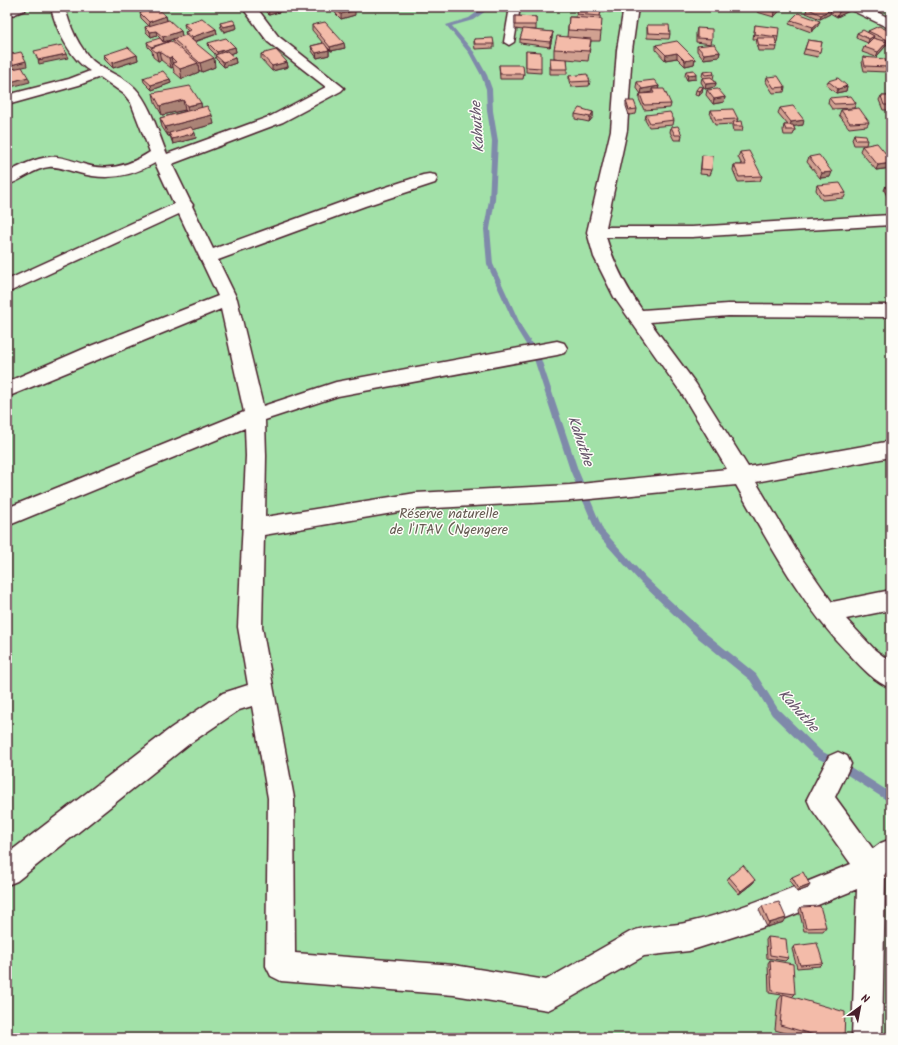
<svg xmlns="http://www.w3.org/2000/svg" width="898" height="1045" font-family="Kalam,sans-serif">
<rect width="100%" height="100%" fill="#fdfcf7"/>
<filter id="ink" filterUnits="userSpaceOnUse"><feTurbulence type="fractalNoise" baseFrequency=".025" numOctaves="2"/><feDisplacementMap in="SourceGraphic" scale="8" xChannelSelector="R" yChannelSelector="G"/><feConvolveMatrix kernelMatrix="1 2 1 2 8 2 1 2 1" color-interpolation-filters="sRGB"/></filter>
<g filter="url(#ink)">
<path fill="#a2e1a8" stroke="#76806a" d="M7,7H891V1038H7Z"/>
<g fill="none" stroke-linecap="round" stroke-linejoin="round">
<path fill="#7f8aaa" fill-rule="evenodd" d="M484,7L490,8L473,20L452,26L474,52L487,75L492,89L493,111L498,141L495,200L490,229L493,264L523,330L540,356L578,470L603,530L646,578L703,631L756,674L778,709L821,751L841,761L891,793V803L835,767L815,757L772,715L750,680L697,637L640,582L597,534L570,470L533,356L517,330L487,264L484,229L489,200L492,141L487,111L486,89L481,75L469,53L446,25L469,18Z"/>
<g stroke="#4a1f2b" stroke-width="3">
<path id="lane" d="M510,7H520L514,42L509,45L504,42Z"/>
</g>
<g stroke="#4a1f2b" stroke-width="3">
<path id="street" d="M9,7H27L25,10L7,17V8Z
M51,7H65C69,25 79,48 93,61C106,72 123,76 135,88C151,105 158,133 167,154L271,116L326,87L268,42L242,7H256L278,36L344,88L341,91L283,122L172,164L190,201L193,205L192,206L213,249L353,198L423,175L429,174L435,175L437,179L435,183L365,206L218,260L237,299L263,406L336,382L557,341L564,343L567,348L564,353L557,355L338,396L265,420L266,456L265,517L416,493L570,485L727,469L682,394L614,297L594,257L587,232L611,130L617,50L624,7H638L632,50L627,130L606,227H692L891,215V225L692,237H606C614,264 626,287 642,310L728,304L891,305V317L728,316L650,322L696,384L748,467L891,441V457L756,482L798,553L832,602L891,590V610L846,619L875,650L891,662V688C875,682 862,668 851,656C802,606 770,545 736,485L570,501L416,509L264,535L262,627L294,798L295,953L454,965L546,980L630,932C649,924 670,927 690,922C745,909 798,885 851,864L811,808L807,799L829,756L838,752L847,756L851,764L835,797L873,849L881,843L891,839V870L885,875L882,1038H852L857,889L761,928L689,951L644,956L558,1005L548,1010L454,995L281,981L271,976L266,966L268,798L252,706L239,710L189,744L17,881L7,885V854L171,728L223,693L248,685L238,627L246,456L245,428L7,526V508L244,412L221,309L7,397V382L88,347L218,296L179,214L7,293V280L174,204L155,163C130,177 106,181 79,173C69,171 59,166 49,167C34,168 22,181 7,185V173C20,166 35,158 50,157C61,156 73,161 83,164C107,172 129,166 150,152L131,103L124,94L100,77L79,85L7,105V95L69,79L90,71C71,60 55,28 51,7Z
M849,7H867L891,19V29L851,10Z"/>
</g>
<use href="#lane" fill="#fdfcf7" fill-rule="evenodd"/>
<use href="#street" fill="#fdfcf7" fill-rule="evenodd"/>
</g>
<path fill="#d1a191" stroke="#4a1f2b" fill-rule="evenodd" d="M261,7H295L269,15Z
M445,7H463V9L446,10Z
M527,7H548V10L527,9Z
M571,7H590V8L591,9L592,7H611V12L601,11L600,18L601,32L600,41H591L588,61L567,59V74H550V58L562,59L554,58V49L567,37L569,17H576L577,9H571Z
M759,7H782V8L774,17L757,12Z
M830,7H851L849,11L837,17L830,13V14L820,19L806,13L807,8L829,9Z
M335,10L355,15L341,19L336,14Z
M140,13L166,16L167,20L181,31L182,36L186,35L185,32L188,31L185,28L184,24L216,29L217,34L195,42L215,67L202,72L199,70V72L182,79L174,72L173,67L171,68L161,60L158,61L153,57L152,51L148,47L147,42H164L157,35L151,37L146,32L145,27L149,26L141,18ZM173,39V43L167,41Z
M515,16L536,17V30H531L553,32L550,47L520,43V39L523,30L515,29Z
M791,20L818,26L811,32L789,24Z
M220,23L237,28L224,32L221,28Z
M312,25L345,48L331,51L326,46L329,50V55L317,58L312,51L311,46L323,43L312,30Z
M647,25L670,34L669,39L647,38Z
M755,25L778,37L777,42H776L777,47L776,51H758L756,43L757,39H753Z
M697,28L712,39L711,44L696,42V33Z
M868,31L891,32L885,47L876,57L862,52L864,47L868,43L856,38L857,33H868Z
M474,39L494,44V48L475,49L474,43Z
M808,40L822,42L818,57L803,54Z
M208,43L235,47L236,52L230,54L235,58L236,63L224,67L216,59L215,55V54L209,48Z
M656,45L695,59L694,64L685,66L677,58L665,60L656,50Z
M697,46L720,52L719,57L703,59L697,51Z
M526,51L541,68V73L526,72Z
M261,54L287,62L288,67L272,71L261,59Z
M104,55H137L138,60L113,68L105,60Z
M863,57L887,67L886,72L864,71L862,62Z
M499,65L524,74L523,79H500Z
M686,71L696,79L687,80L685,76Z
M703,72L714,74L713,79L716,83L715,87L705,89L701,82L702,78H703L702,76Z
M569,76L590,81L589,86L571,87L569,81Z
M767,77L785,87L784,92L773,93L766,82Z
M143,78L170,79L171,83L152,90L144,82Z
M828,81L847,86L846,91L836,93L826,85Z
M637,82L659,86L658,89L671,104L670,108L644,110L639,99L640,94H641L636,87Z
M703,87L702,92L699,96L695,95L696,90Z
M707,90L725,97L724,102L713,104L706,95Z
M153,93L201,103V107L214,124L192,130L196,138L173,144L170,136H168L162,127L160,118L186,111L185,110L162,115L155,103Z
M881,96H891V110H883L879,100Z
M829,98L856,103L854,108L832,109L828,103Z
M626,101L637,109L636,114L629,115L626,106Z
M780,108L803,125L793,126L795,130L793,135H784L783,130L784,125H788L778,113Z
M711,110L738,119L737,121L743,126L742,131H733L732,126V124L715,125L710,115Z
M841,110L869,122L867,126L849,128L839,115Z
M593,112V117L589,122L575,119V114Z
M646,115L674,120L673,125L649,127L645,120Z
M671,127L682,135L681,140H674L670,132Z
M854,134L867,140L866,145H854L852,139Z
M862,146L891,160V168L876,170L860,151Z
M740,152L762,176L760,181L738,182L733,170L734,165H742L738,157Z
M702,155L712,170L710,175L700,174Z
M809,157L830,177L820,178L807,162Z
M817,185L846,193L844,198L822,200L816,190Z
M891,185V204L884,190L886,186Z
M891,867V882L884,876Z
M729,877L755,880L753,883L739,894L727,880Z
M792,877L808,888L797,892L789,880Z
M762,906L784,922L767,927L759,910Z
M801,907L826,927L823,931H804L799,910Z
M768,937L788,958L785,961L767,958L766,940Z
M794,946L823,963L820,966L797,968L792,949Z
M770,960L795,994L792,997L844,1038H803L775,1030L778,1000L782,995L769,993L768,963Z"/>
<path fill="#aa8376" stroke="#4a1f2b" d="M268,7H295L269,15Z
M419,7H444L419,10Z
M780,7H782V8L774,17L775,12Z
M849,7H851L849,11L837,17L839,12Z
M831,9L830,14L820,19L821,15Z
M355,10V15L341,19V14Z
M166,16L167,21L150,26L149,22Z
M820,21L818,26L811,32L813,27Z
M236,24L237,28L224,32L223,27Z
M216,29L217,34L193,42L192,37Z
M156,31L157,35L151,37L150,32Z
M181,31L182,36L164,42L163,37Z
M553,32L550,47V42Z
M874,36L872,41L868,43L869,39Z
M891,38V42L886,45L885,47L876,57L878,52L886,43L887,40Z
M344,43L345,48L331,51L330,47Z
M235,47L236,52L218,57L217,52Z
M329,50V55L317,58L316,53Z
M159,51L161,60L158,61L156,52Z
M720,52L719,57L703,59L704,54Z
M677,53V58L665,60L666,55Z
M66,54L68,58L39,64L38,60Z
M137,55L138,60L113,68L112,63Z
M171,57L173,67L171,68L169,58Z
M214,58L215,67L202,72L200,63Z
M235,58L236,63L224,67L223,62Z
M695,59L694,64L685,66V61Z
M26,61L27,66L7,71V66Z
M287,62L288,67L272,71V66Z
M198,63L199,72L182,79L180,69Z
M696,74V79L687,80L688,75Z
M28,77L30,82L7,88V83Z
M170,79L171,83L152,90L151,85Z
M716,83L715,87L705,89L706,84Z
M659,86L658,91L652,89V92L641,94L642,89Z
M847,86L846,91L836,93L838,89Z
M703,87L702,92L699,96L700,91Z
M725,97L724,102L713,104L714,99Z
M183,100L185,110L162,115L160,106Z
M201,103L202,112L189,116L187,106Z
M593,112V117L589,122L590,117Z
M212,115L214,124L170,136L169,133L170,136H168L165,127Z
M804,120L803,125L790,127L791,122Z
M195,133L196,138L173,144L172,139Z
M891,163V168L876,170L878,165Z
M832,172L830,177L820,178L822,173Z
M755,880L753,883L739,894L741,891Z
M810,885L808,888L797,892L799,889Z
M786,918L784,922L767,927L769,923Z"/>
<path fill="#f3bba9" stroke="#4a1f2b" d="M345,7H351L355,10L341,14L335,10Z
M577,7L601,9L600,16L576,14Z
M758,7H780L775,12Z
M810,7H826L831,9L821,15L807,8Z
M830,7H849L839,12Z
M157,8L166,16L149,22L140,13Z
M798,13L820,21L813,27L791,20Z
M515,16L536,17V25H515Z
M569,17L602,19L601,32L568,30Z
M202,18L216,29L192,37L185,32L191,30L184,24Z
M169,20L181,31L163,37L156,31L150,32L145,27Z
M233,20L236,24L223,27L220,23Z
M325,22L344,43L330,47L312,25Z
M647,25H669L670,34L648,33Z
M755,25L779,28L778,37L754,34Z
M879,26L891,32V38L887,40L868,31Z
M697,28L712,29V39L697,38Z
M523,29L553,32L550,42L520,39Z
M863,30L874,36L869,39L857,33Z
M186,35L214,58L200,63L173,39Z
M557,36L591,39L589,51L554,49Z
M160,38L163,42L167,41L168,42L151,47L147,42Z
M226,38L235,47L217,52L208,43Z
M493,38L494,44H475L474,39Z
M757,38H775L777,47L759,46Z
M873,38L887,42L878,52L864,47Z
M808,40L822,42L820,52L805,49Z
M171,41L198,63L180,69L172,63L176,62L171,57L169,58L159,51L156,52L151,48Z
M677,41L695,59L685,61L677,53L666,55L656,45Z
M324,43L329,50L316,53L311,46Z
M714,44L720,52L704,54L697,46Z
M62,45L66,54L38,60L34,51Z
M128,47L137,55L112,63L104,55Z
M276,50L287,62L272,66L261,54Z
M227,51L235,58L223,62L215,55Z
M526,51L541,52V68L526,67Z
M21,52L26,61L7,66V55Z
M863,57L885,59L887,67L865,66Z
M550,58L567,59L568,69H551Z
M499,65H523L524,74H500Z
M22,67L28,77L7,83V70Z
M694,70L696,74L688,75L686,71Z
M163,71L170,79L151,85L143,78Z
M713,71L714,74L705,75L703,72Z
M587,74L590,81L571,82L569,76Z
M778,76L785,87L774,88L767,77Z
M711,77L716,83L706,84L702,78Z
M838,78L847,86L838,89L828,81Z
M654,80L659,86L642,89L637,82Z
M190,86L201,103L187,106L183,100L160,106L153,93Z
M699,86L703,87L700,91L696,90Z
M652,89H664L671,104L644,105L640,94L654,93Z
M718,89L725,97L714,99L707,90Z
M851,96L856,103L834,104L829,98Z
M881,96H891V105H884Z
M626,101H634L637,109L629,110Z
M207,106L212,115L165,127L160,118Z
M793,106L804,120L791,122L780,108Z
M579,108L593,112L590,117L575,114Z
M859,108L869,122L850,123L841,110Z
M733,109L738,119L716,120L711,110Z
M670,112L674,120L650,123L646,115Z
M742,121L743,126H734L733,122Z
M784,125H793L795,130H786Z
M678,126L682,135H675L671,127Z
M191,127L195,133L172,139L169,133Z
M854,134L866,135L867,140H856Z
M877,143L891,160V163L878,165L862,146Z
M749,151L762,176L739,177L734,165H746L740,152Z
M702,155L713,156L712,170L701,169Z
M819,155L832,172L822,173L809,157Z
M840,183L846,193L823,195L817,185Z
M891,185V195L886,186Z
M743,865L755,880L741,891L729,877Z
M803,872L810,885L799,889L792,877Z
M779,902L786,918L769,923L762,906Z
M820,906L826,927L806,928L801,907Z
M768,937L786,939L788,958L770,955Z
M817,943L823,963L800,965L794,946Z
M770,960L793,964L795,994L772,991Z
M783,994L845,1012L844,1038H825L780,1025Z"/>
</g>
<g text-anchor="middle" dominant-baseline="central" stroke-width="3" stroke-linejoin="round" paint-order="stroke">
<g font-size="14" fill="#645950" stroke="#fdfcf7">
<text x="449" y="514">Réserve naturelle<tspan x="449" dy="16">de l'ITAV (Ngengere</tspan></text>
</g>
<g font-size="15" font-style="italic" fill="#65546a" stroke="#fdfcf7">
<text transform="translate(478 127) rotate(-94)">Kahuthe</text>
<text transform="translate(580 441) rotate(71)">Kahuthe</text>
<text transform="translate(798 711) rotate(48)">Kahuthe</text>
</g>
</g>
<rect width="898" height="1045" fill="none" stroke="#fdfcf7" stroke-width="24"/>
<rect x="12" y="12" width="874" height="1021" fill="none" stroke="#4a1f2b" stroke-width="1.5" filter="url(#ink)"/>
<g transform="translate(860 1007) rotate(32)" stroke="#fdfcf7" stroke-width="3" paint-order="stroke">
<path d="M0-3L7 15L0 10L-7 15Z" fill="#4a1f2b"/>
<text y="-6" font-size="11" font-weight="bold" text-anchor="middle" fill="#4a1f2b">N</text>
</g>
</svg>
